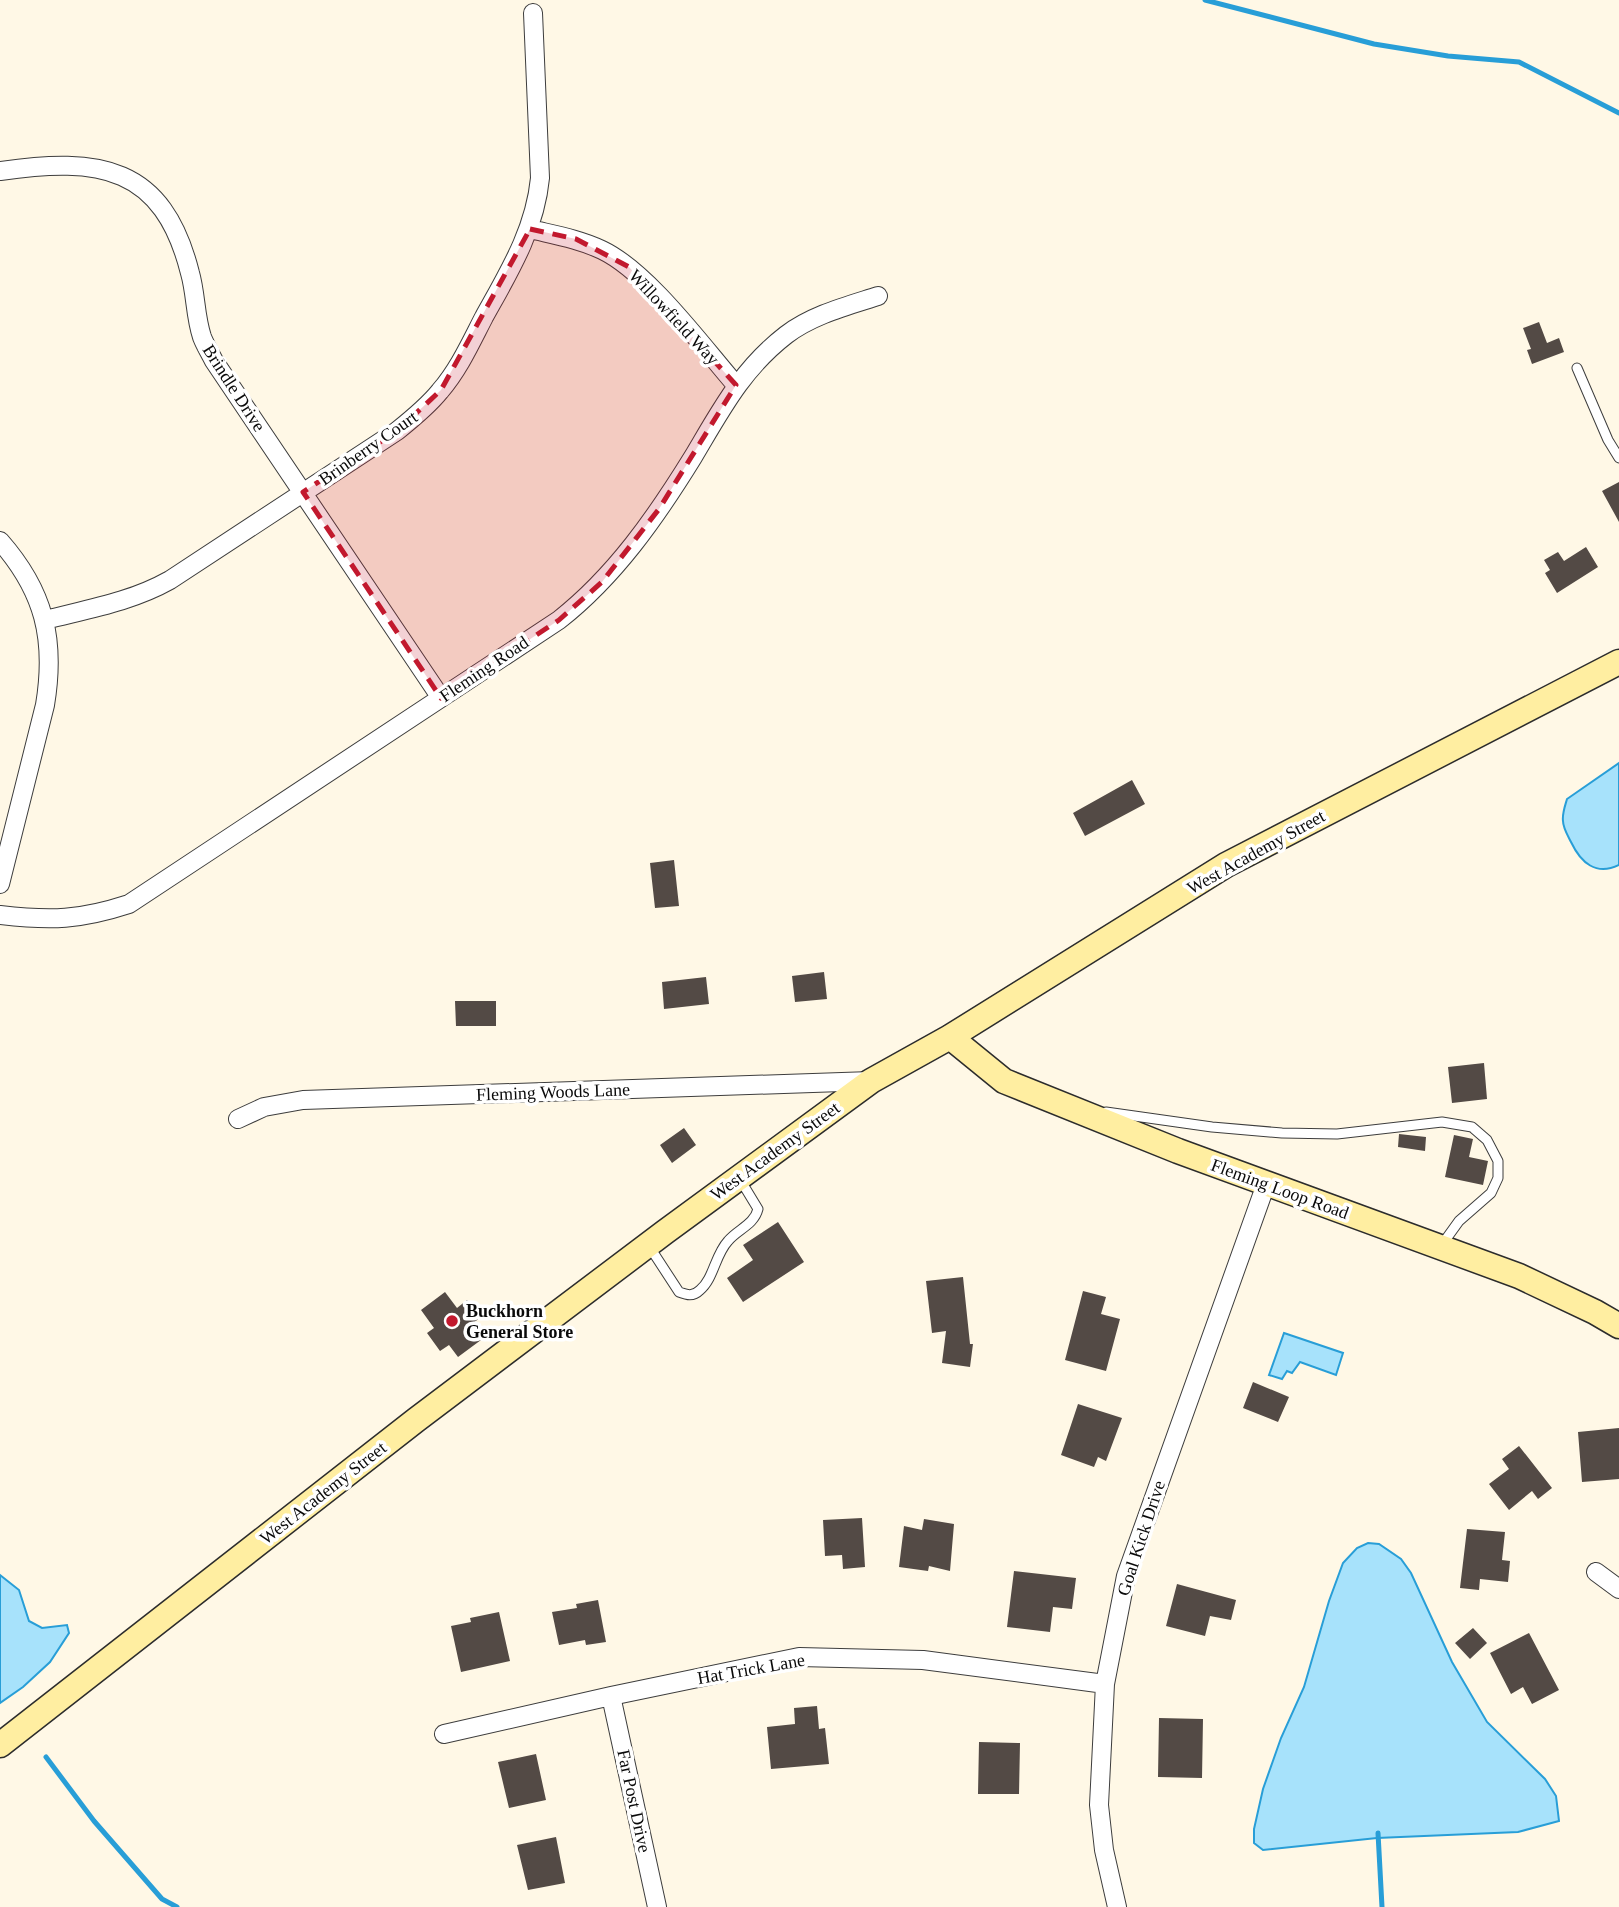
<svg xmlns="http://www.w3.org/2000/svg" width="1619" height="1907" font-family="'Times New Roman',serif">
<rect width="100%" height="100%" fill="#fff8e6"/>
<path fill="#a7e2fb" stroke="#289ed7" stroke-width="2" d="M1619,763V865C1596,876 1581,863 1571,842C1568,836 1563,828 1563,821C1562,814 1565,806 1567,799Z
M1284,1333L1343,1353L1336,1375L1300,1362L1292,1373L1287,1371L1282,1379L1269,1375Z
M1368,1543L1379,1544L1401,1559L1411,1573L1452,1662L1487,1722L1545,1779L1556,1796L1559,1821L1518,1832L1377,1838L1263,1850L1254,1843V1829L1263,1789L1281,1738L1304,1687L1329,1601L1343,1563L1357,1548Z
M0,1575L19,1590L29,1621L42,1628L67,1625L69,1633L50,1662L23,1687L0,1703Z"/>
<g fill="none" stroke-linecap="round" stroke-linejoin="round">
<path stroke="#289ed7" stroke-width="5" d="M1205,0L1374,44L1448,56L1519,62L1619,113
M46,1757L94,1821L162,1899L177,1907
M1378,1833L1382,1907"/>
</g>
<path fill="#534a45" d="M1539,322L1547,343L1559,338L1564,352L1532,364L1527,350L1531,349L1523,328Z
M1619,482V522L1602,491Z
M1586,547L1598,567L1557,593L1545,573L1550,570L1544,560L1558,552L1564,561Z
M1132,780L1145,804L1085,836L1073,813Z
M674,860L679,906L655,908L650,863Z
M824,972L827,999L795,1002L792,976Z
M706,977L709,1004L664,1009L662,982Z
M455,1001H496V1026H456Z
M1484,1063L1487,1099L1452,1103L1448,1067Z
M684,1128L696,1145L672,1163L660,1145Z
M1399,1134L1426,1137L1425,1151L1398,1147Z
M1454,1135L1473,1139L1469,1157L1488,1161L1483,1185L1445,1177Z
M778,1222L804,1262L743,1302L727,1278L753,1260L743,1245Z
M963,1277L970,1344H973L970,1367L942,1363L946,1331L932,1333L926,1281Z
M1083,1291L1106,1297L1101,1314L1120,1319L1106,1371L1065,1360Z
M445,1292L457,1308L467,1300L480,1318L470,1325L481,1340L458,1357L449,1345L440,1351L427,1333L434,1328L421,1310Z
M1253,1382L1289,1397L1278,1422L1243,1408Z
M1078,1404L1122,1418L1106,1461L1098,1457L1094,1467L1061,1455Z
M1619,1428V1479L1582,1482L1578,1432Z
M1519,1446L1552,1488L1538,1499L1532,1491L1509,1510L1489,1484L1509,1469L1502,1459Z
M862,1518L865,1567L843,1569L842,1555L825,1556L823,1520Z
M924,1519L954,1524L950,1571L929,1566L928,1571L899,1567L904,1526L922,1530Z
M1467,1529L1505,1532L1502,1560L1510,1561L1508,1582L1480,1579L1479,1590L1460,1588Z
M1014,1571L1076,1578L1072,1609L1053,1607L1050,1632L1007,1627Z
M1177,1584L1236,1600L1231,1620L1210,1616L1205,1636L1166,1626Z
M598,1600L606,1642L586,1645L585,1640L559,1645L552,1612L577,1608L576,1604Z
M499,1612L510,1661L461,1672L451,1626L471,1622L470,1618Z
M1473,1628L1487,1643L1470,1659L1455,1643Z
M1529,1633L1559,1690L1532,1704L1523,1687L1511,1694L1490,1653Z
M817,1706L819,1729L825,1728L829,1764L771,1769L767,1727L795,1724L794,1708Z
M1159,1718L1203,1719L1202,1778L1158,1777Z
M979,1742L1020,1743L1019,1794H978Z
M536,1754L546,1800L509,1808L498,1762Z
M556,1837L565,1883L528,1890L517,1845Z"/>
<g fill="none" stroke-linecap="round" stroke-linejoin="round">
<g stroke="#3d3d3d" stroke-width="11">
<path id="lane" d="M1577,368L1608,440L1619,458
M1106,1112L1212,1127L1282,1133L1337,1134L1442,1122L1472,1127L1487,1140L1498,1161V1178L1491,1193L1459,1221L1441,1246
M649,1246L679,1292C687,1295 693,1297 700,1290C714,1278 715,1255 728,1241C738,1229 754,1225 758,1209L741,1181"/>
</g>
<g stroke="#3d3d3d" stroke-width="20">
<path id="street" d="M0,171C99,157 163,165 190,273C196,294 195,316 202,337C205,345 210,353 214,361L441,698
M530,229C555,235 579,239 602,250C648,272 702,346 736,385
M0,541C44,591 56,639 45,705L0,884
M45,620C88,609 131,602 170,580L397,431C412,419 428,406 440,391C459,369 471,342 484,317C509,272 535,230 540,178L533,13
M0,915C51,921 80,920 129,904L559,620C615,576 656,517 693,457C721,410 742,369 786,335C812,315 847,306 878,296
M238,1119L264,1107L303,1100L871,1081
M1596,1572L1619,1589
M611,1696L657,1907
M444,1734L611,1696L799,1657L923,1660L1105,1684
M1117,1907L1104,1850L1099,1805L1105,1684L1126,1576L1266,1184"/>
</g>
<g stroke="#2c2c2c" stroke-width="27">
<path id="secondary" d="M950,1037L1004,1081L1178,1151L1519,1276L1595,1312L1619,1326
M0,1745L416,1420L665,1232L871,1081L950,1037L1226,865L1619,662"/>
</g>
<use href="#lane" stroke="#fff" stroke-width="9"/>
<use href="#street" stroke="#fff" stroke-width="18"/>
<use href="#secondary" stroke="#ffeea1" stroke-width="24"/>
</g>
<path fill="#c2192e" fill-opacity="0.2" stroke="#c2192e" stroke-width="5" stroke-dasharray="14 9" stroke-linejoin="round" d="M530,229L576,239L629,267L736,385L659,509L602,582L559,620L441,698L303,492L397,431L441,390Z"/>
<circle fill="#c2192e" stroke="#fff" stroke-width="2.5" cx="452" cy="1321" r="7"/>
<g text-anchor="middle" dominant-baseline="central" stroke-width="7" stroke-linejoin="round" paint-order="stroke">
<g font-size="18" fill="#0a0a0a" stroke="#fff">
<text transform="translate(674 317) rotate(47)">Willowfield Way</text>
<text transform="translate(234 388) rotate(57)">Brindle Drive</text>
<text transform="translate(368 448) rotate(-35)">Brinberry Court</text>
<text transform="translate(484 669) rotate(-34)">Fleming Road</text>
<text transform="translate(1256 852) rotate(-29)">West Academy Street</text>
<text transform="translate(553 1092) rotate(-2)">Fleming Woods Lane</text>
<text transform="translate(775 1151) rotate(-36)">West Academy Street</text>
<text transform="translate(1280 1189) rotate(20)">Fleming Loop Road</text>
<text transform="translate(323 1493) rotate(-38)">West Academy Street</text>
<text transform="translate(1141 1538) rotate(-72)">Goal Kick Drive</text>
<text transform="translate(751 1669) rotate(-10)">Hat Trick Lane</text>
<text transform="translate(634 1801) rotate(78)">Far Post Drive</text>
</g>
<g font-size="18" font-weight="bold" fill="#0a0a0a" stroke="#fff" text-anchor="start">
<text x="466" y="1311">Buckhorn<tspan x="466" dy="21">General Store</tspan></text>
</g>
</g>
</svg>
